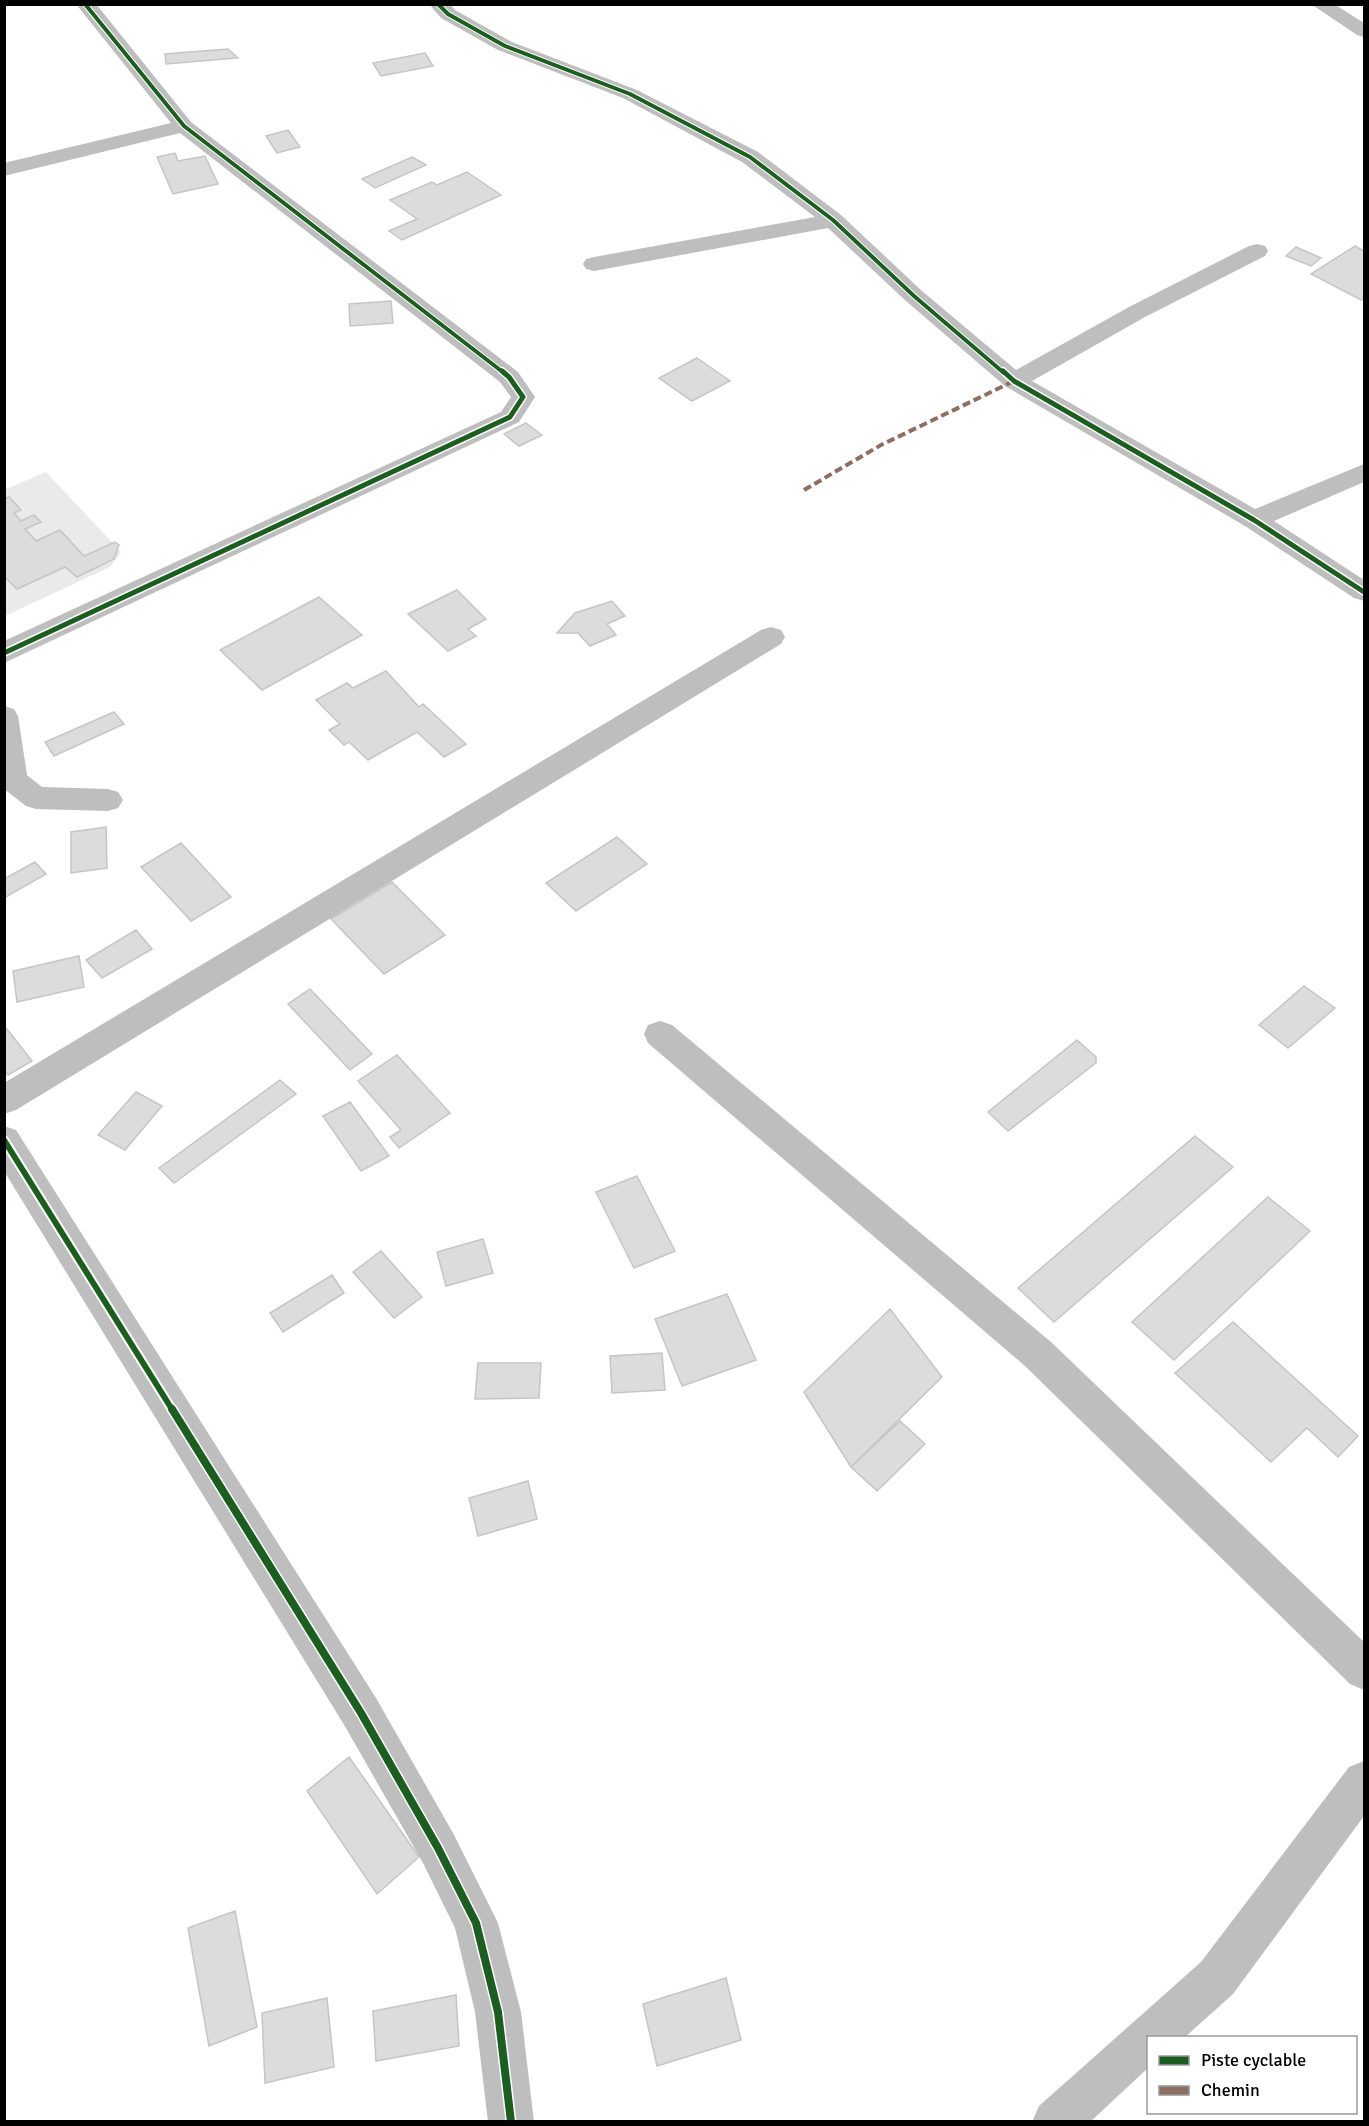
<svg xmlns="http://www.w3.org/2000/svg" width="1369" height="2126" font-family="Signika,sans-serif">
<rect width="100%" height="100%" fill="#fff"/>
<path fill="#eaeaea" d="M46,472L121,552L110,567L5,616L4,490Z"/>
<path fill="#dcdcdc" stroke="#c5c5c5" stroke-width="1.5" d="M228,49L238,58L166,64L165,54Z
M425,53L433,66L381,76L373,63Z
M288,130L300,147L277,153L266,136Z
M175,153L178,161L205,156L218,184L173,194L157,157Z
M412,157L426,165L375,188L362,179Z
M467,172L501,195L402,240L389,231L417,219L390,200L432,182L437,185Z
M1355,246L1364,251V298L1361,300L1311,274Z
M1296,247L1321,258L1311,266L1286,256Z
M391,301L393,323L350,326L349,304Z
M697,358L730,381L692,401L659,378Z
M526,423L542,435L519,446L504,434Z
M9,497L21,510L14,513L21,521L34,515L41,522L25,529L36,541L60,530L84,556L115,542L119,545L114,559L77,577L65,567L17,589L7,579L4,580V499Z
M457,590L486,619L468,629L476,636L448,651L408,614Z
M319,597L362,635L262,690L220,650Z
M612,601L625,616L607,624L616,635L590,646L578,633H557L575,613Z
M386,671L419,707L423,704L466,744L444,757L417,732L368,760L349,742L344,745L329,730L340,724L316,700L347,683L353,688Z
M114,712L124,724L54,756L45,742Z
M106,827L107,868L71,873V832Z
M617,837L647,864L576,911L546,883Z
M181,843L231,897L191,921L141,867Z
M35,862L46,874L4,898V879Z
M392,882L445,935L384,974L331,919Z
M136,930L152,949L102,978L86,960Z
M79,956L84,987L17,1002L13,971Z
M1304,986L1335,1008L1288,1048L1259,1025Z
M310,989L372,1054L350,1070L288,1004Z
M7,1029L32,1061L8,1075L4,1070V1030Z
M1077,1040L1096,1057V1063L1008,1131L988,1112Z
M397,1055L450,1113L399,1148L390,1137L401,1130L358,1081Z
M280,1080L296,1094L174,1183L159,1168Z
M136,1092L162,1106L125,1150L98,1135Z
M350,1102L389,1156L361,1171L323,1116Z
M1195,1136L1233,1167L1054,1322L1018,1288Z
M637,1176L675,1251L634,1268L596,1192Z
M1268,1197L1310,1231L1174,1360L1132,1322Z
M483,1239L493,1273L446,1286L437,1252Z
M381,1251L422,1297L394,1318L353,1272Z
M332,1275L344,1293L283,1332L270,1313Z
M727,1294L756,1360L682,1386L655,1319Z
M890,1309L942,1377L851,1467L804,1392Z
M1233,1322L1358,1436L1338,1457L1307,1428L1271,1462L1175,1373Z
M662,1353L665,1390L612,1393L610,1356Z
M478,1363H541L539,1398L475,1399Z
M900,1421L925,1444L877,1491L851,1467Z
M528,1481L537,1519L478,1536L469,1498Z
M349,1757L419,1857L377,1894L307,1791Z
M235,1911L257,2027L209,2046L188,1928Z
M726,1978L741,2040L657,2066L643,2004Z
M456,1995L459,2046L376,2061L373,2011Z
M327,1998L334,2067L265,2083L262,2013Z"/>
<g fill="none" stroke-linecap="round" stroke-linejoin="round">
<path fill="#bebebe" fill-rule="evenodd" d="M76,4H96L191,122L518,372L535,397L519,422L4,663V641L501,412L511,397L500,382L180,133L4,176V163L171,123Z
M429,4H450L455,10L512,42L637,90L758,152L841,215L922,291L1016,370L1129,307L1249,246L1257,244L1265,246L1268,251L1265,256L1145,317L1032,381L1255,509L1364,464V482L1274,521L1364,580V601L1354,598L1245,526L1005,386L906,301L828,228L594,271L586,269L583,264L586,259L594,257L815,217L742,162L623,98L498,50L441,18Z
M1311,4H1334L1364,23V37L1357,35Z
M771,627L781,630L785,637L781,644L16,1110L4,1114V1083L761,630Z
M4,706L14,709L18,716L27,775L42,787L108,789L118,792L123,800L118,808L108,811L36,809L26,806L4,789Z
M660,1021L672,1025L1051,1342L1364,1642V1690L1350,1684L1025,1366L648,1043L644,1034L648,1025Z
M4,1126L16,1130L376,1698L453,1833L498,1923L521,2012L534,2122H488L475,2012L455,1928L423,1863L346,1728L4,1171Z
M1364,1761V1816L1233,1994L1184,2038H1148V2068L1090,2122H1032L1039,2106L1201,1962L1349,1767Z"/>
<path stroke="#8d6e63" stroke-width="4" stroke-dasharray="8 4" stroke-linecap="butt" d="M804,490L881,445L1014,381"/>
<g stroke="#fff" stroke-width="6">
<path id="cycleway-far3" d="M85,4L184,126L504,373
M438,4L448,14L505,46L630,94L750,157L833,220L914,296L1004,373"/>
</g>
<g stroke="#fff" stroke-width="8">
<path id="cycleway-far2" d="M1003,371L1014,381L1254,520L1364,592
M4,653L510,417L523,397L509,377L502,371"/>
</g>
<g stroke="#fff" stroke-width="10">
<path id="cycleway-far1" d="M4,1140L173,1411"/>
</g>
<g stroke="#fff" stroke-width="11">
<path id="cycleway" d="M172,1409L361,1713L438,1848L476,1923L498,2012L511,2122"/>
</g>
<use href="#cycleway-far3" stroke="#1b5e20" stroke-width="4"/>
<use href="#cycleway-far2" stroke="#1b5e20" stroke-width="5"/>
<use href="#cycleway-far1" stroke="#1b5e20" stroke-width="6"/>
<use href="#cycleway" stroke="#1b5e20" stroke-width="8"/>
</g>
<rect width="1369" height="2126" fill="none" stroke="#000000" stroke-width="12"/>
<rect x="1147" y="2036" width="210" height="78" fill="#ffffff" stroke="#999999" stroke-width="1.5"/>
<rect x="1159" y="2056" width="30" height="9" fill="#1b5e20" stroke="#999999" stroke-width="1.5"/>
<text x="1201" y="2066" font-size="18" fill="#000000">Piste cyclable</text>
<rect x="1159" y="2086" width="30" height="9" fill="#8d6e63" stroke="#999999" stroke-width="1.5"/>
<text x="1201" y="2096" font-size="18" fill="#000000">Chemin</text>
</svg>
